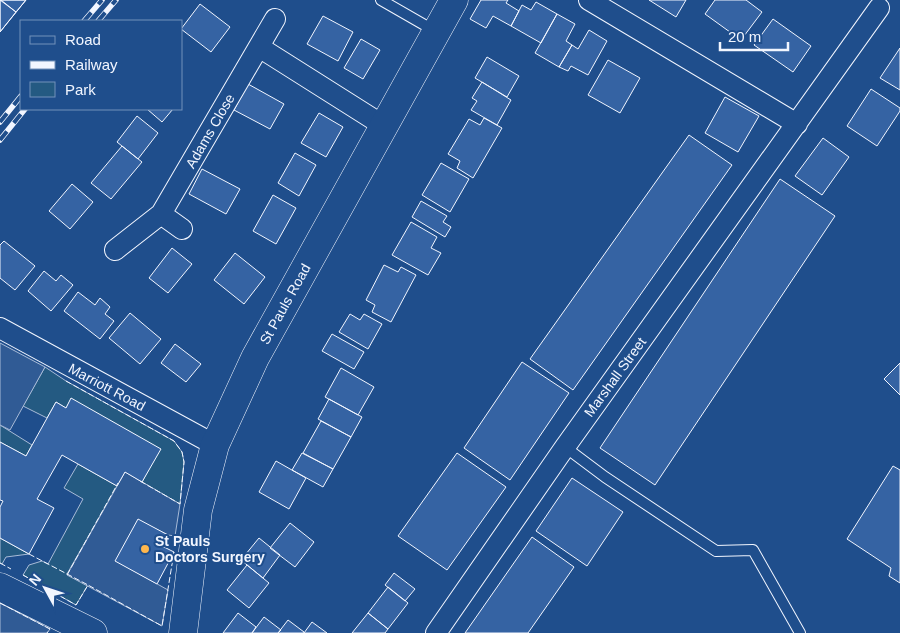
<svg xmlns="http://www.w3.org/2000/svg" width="900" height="633" font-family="Arial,sans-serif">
<rect width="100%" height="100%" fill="#1f4e8c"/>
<path fill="#245a82" stroke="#a8bbd7" d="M45,367L66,381L174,441L182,452L184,462L180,504L142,482L160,449L71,399L66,408L56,402L47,418L23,406Z
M0,425L32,445L26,456L0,442Z
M78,464L117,486L67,574L88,585L76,605L23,575L29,565L42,561L48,564L83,499L64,488Z
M0,538L29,554L6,557L2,564L0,563Z"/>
<path fill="#305b95" stroke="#a8bbd7" d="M0,343L45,367L10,430L0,425Z
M125,472L180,504L175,536L168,535L138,520L116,561L168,590L162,626L67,575Z
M0,603L50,629L47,633H0Z"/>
<path fill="#3563a3" stroke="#f2f6ff" d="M0,0H26L0,32Z
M0,0L16,12L0,32Z
M1,0H26L16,12Z
M481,0H508L506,3L519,11L511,26L493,16L486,28L470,19Z
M649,0H686L676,17Z
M715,0H746L762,12L741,40L705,14Z
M536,2L557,14L541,43L511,26L522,5L531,10Z
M200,4L230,27L211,52L181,29Z
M557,14L575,24L566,41L572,45L559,67L535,53Z
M323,16L353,32L338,61L307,44Z
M773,19L811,46L793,72L754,45Z
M589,30L607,41L588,75L571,66L568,71L559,67L572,45L578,49Z
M361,39L380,50L363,79L344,68Z
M900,48V90L880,78Z
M487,57L519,76L507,97L475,78Z
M608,60L640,78L620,113L588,95Z
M482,82L511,100L497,125L471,110L477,101L472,98Z
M248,84L284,104L270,129L234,110Z
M871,89L900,108V111L877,146L847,126Z
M725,97L759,116L738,152L705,133Z
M147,109H173L162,122Z
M319,113L343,127L326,157L301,143Z
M137,116L158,133L138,159L117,142Z
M484,118L502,128L473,178L457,168L460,161L448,154L469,119L480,125Z
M689,135L732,165L573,390L530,359Z
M823,138L849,157L822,195L795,176Z
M122,146L142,162L111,199L91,183Z
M295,153L316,165L299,196L278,183Z
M441,163L469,179L450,212L422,195Z
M202,169L240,189L226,214L189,194Z
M780,179L835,216L655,485L600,448Z
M72,184L93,202L70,229L49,211Z
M273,195L296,208L276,244L253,231Z
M421,201L447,216L443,222L451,227L445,237L412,217Z
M411,222L437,237L431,248L441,253L428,275L392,255Z
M4,241L35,266L15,290L0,278V245Z
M172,248L192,264L168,293L149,278Z
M235,253L265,277L244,304L214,280Z
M384,265L398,272L401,267L416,275L391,322L372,312L375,305L366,300Z
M44,271L56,281L61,275L73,285L51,311L28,291Z
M78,292L95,305L100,298L110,307L105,314L114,321L100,339L64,311Z
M130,313L161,339L140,364L109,338Z
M350,314L360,320L364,314L382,324L368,349L339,332Z
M332,334L364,352L354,369L322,351Z
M175,344L201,364L186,382L161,363Z
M522,362L569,393L510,480L464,448Z
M900,363V395L884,379Z
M341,368L374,387L358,415L325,397Z
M71,398L161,449L142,482L125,472L117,486L62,455L37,499L54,508L29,554L0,538V507L3,501L0,500V442L26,456L56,402L66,408Z
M329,399L362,417L351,437L318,419Z
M321,421L351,437L333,469L303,453Z
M302,453L333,469L323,487L292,470Z
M457,453L506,487L447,570L398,536Z
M276,461L306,478L289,509L259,492Z
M893,466L900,470V583L889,576L891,568L847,539Z
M572,478L623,512L587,566L536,531Z
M138,519L168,535L162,546L174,552L157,584L115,561Z
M290,523L314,542L295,567L270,548Z
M532,537L574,567L528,633H465Z
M259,538L280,555L263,578L241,560Z
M247,565L269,583L249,608L227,590Z
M394,573L415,589L405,601L385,585Z
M388,587L408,603L388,629L368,613Z
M238,613L256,627L252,633H223Z
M368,613L388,629L385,633H352Z
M264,617L281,630L278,633H252Z
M288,620L304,632V633H278Z
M312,622L327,633H304Z"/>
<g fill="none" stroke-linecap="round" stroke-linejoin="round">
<g stroke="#f2f6ff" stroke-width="12">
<path id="lane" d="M381,0L435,31
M565,447L605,477L716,551L753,550L800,633"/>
</g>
<g stroke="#f2f6ff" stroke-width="22">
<path id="street" d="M589,0L797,124
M259,47L384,126
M161,214L182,229
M115,250L161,214L275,19
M0,328L215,445
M436,633L565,447L879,8"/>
</g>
<g stroke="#f2f6ff" stroke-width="29">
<path id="secondary" d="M0,587L93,633
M183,633L198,510L215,445L255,358L454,0"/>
</g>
<use href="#lane" stroke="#1f4e8c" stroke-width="10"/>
<use href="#street" stroke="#1f4e8c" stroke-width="20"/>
<use href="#secondary" stroke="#1f4e8c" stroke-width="28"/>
<g stroke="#f2f6ff" stroke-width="5.5">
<path id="rail" d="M84,21L102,0
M98,21L116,0
M0,122L21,96
M0,140L25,109"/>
</g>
<use href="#rail" stroke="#1f4e8c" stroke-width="4" stroke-dasharray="11" stroke-linecap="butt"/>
<path stroke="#f2f6ff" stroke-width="1" stroke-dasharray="6 2.5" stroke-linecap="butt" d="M66,381L174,441L182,452L184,462L180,504L140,481
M29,554L88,585
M0,563L11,569
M23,575L76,605L88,585L162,626L174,552
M67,575L118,483
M0,603L50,629L47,633"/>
</g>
<circle fill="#ffb74d" stroke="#1f4e8c" stroke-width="2" cx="145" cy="549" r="5"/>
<g text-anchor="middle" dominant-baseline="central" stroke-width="4" stroke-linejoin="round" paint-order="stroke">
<g font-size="14" fill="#f2f6ff" stroke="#1f4e8c">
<text transform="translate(210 131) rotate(-60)">Adams Close</text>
<text transform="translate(285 304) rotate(-61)">St Pauls Road</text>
<text transform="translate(615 377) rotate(-54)">Marshall Street</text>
<text transform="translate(107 387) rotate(28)">Marriott Road</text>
</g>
<g font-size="14" font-weight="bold" fill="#f2f6ff" stroke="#1f4e8c" text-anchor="start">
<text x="155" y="541">St Pauls<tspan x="155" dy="16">Doctors Surgery</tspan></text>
</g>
</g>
<rect x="20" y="20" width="162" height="90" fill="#1f4e8c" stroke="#7391ba"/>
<rect x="30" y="36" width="25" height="8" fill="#1f4e8c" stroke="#7391ba"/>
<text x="65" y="45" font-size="15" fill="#f2f6ff">Road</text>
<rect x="30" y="61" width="25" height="8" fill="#f2f6ff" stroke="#7391ba"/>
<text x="65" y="70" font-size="15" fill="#f2f6ff">Railway</text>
<rect x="30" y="82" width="25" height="15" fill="#245a82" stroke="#7391ba"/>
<text x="65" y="95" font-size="15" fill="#f2f6ff">Park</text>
<g transform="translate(45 588) rotate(310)" stroke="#1f4e8c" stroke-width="4" paint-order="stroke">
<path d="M0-4L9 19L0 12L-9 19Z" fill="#f2f6ff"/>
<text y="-8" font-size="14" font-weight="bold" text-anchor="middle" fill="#f2f6ff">N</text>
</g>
<path d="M720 42v8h68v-8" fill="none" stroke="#f2f6ff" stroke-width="2.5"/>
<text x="728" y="42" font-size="15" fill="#f2f6ff" stroke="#1f4e8c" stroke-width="4" paint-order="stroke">20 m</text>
</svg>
